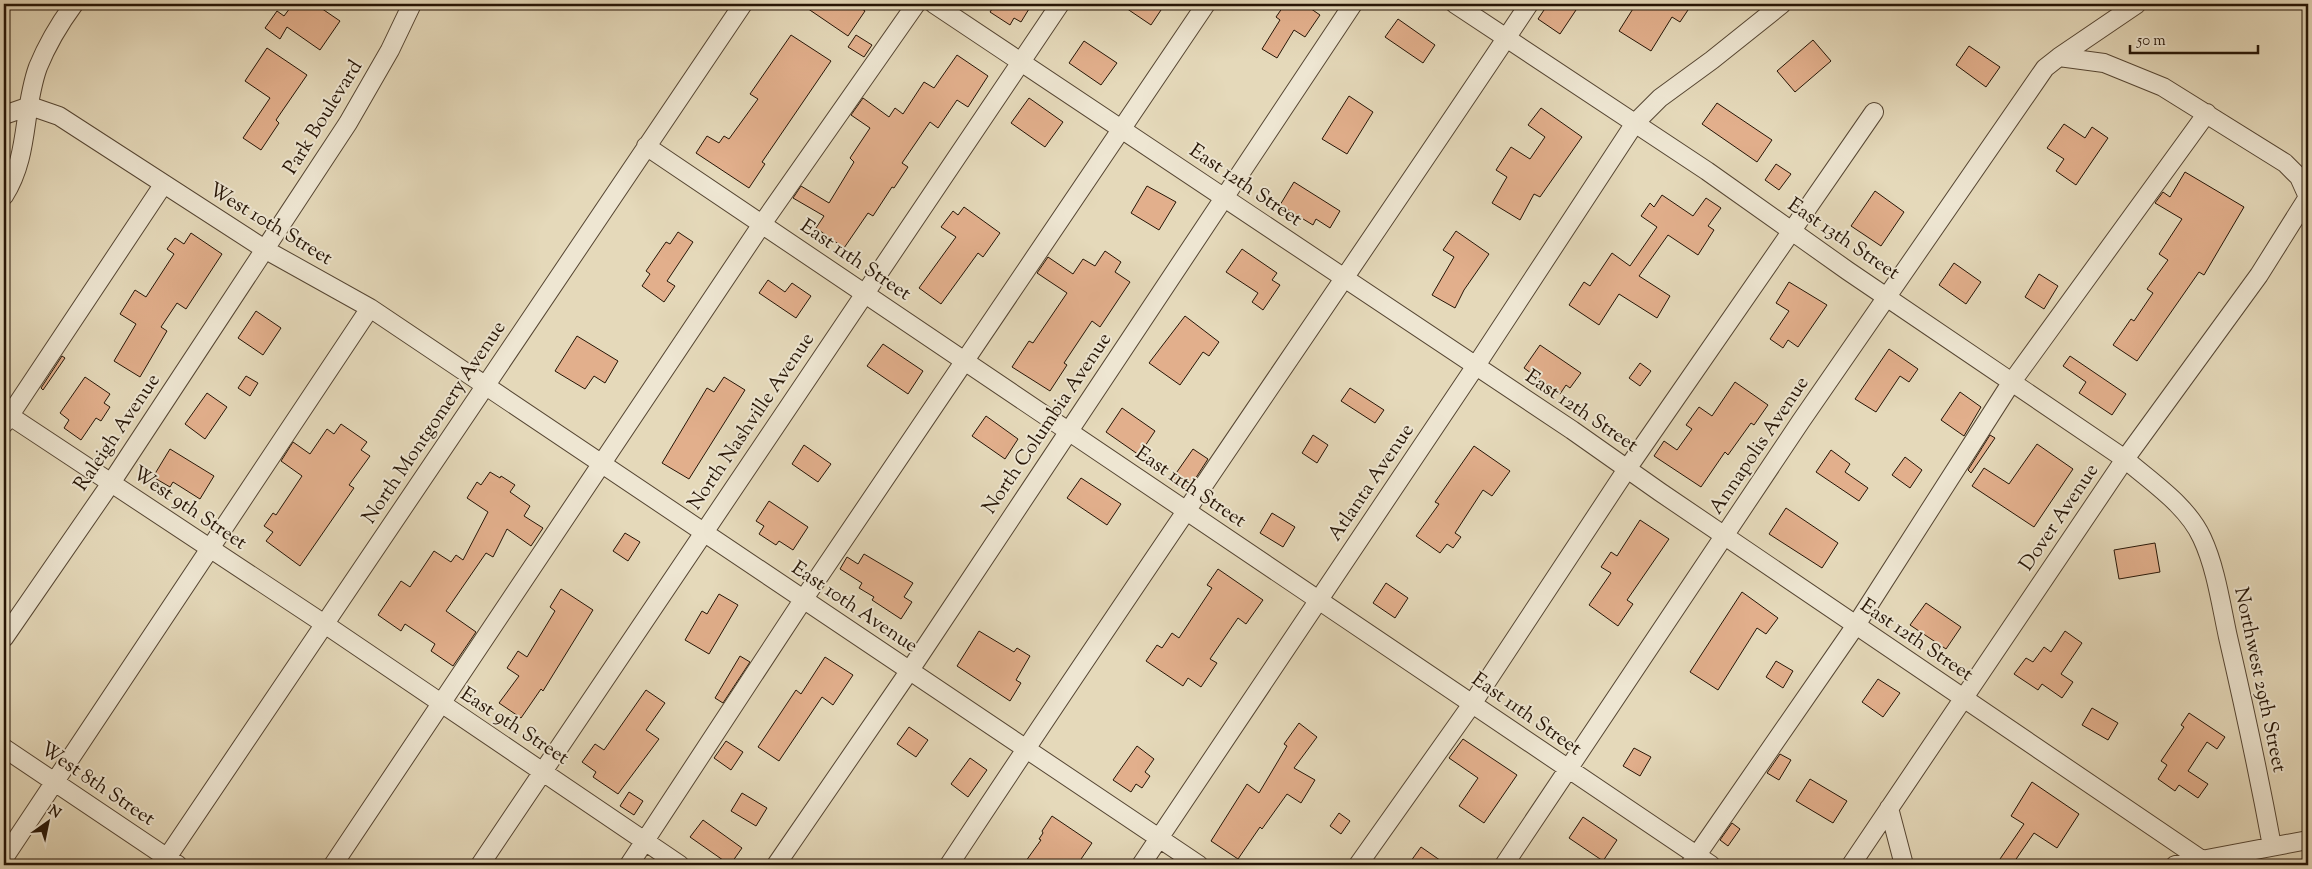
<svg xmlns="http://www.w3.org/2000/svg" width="2312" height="869" font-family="'Sorts Mill Goudy',serif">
<rect width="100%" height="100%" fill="#e5d9ba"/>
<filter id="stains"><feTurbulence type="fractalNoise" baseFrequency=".004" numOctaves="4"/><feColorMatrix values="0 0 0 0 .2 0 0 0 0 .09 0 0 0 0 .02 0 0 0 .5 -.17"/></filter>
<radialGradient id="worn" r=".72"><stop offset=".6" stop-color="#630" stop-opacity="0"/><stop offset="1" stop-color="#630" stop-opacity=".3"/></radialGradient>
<path fill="#e2af8c" stroke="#261506" d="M293,4H315L340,21L320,50L287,27L280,39L265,28L277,11L284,16Z
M801,4H855L865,11L848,36Z
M990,4H1032L1021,22L1014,18L1010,25L990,12L994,6Z
M1120,4H1165L1151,25Z
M1285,4H1304L1320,15L1305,37L1294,30L1277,58L1262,49L1280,20L1276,17Z
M1548,4H1580L1560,34L1538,19Z
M1636,4H1692L1680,22L1672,17L1651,51L1619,31Z
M1398,19L1435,45L1423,63L1385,37Z
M791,35L831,61L762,162L765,164L749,188L696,153L707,136L719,143L724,136L729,139L758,99L750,94Z
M856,35L872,45L864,57L848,47Z
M1813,40L1831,61L1795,92L1777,71Z
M1084,41L1117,63L1101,85L1069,63Z
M1969,46L2000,67L1986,87L1956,65Z
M267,48L307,75L276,120L279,123L261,150L243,138L270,98L245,81Z
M957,55L988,76L968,107L957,100L938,128L930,122L902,163L908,167L894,188L892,187L873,216L868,213L844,248L816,228L824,216L793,198L801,186L829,203L854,162L850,158L870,128L851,115L863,98L889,117L895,108L903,114L924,82L934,88Z
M1349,96L1373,112L1347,154L1322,139Z
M1029,98L1063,122L1045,147L1011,123Z
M1717,103L1772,140L1757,162L1702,124Z
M1541,108L1582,137L1540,197L1534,194L1520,220L1492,203L1507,177L1496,170L1511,147L1530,159L1545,137L1528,125Z
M2064,124L2085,138L2092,127L2108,138L2076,185L2056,171L2064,159L2047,148Z
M1776,164L1791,174L1779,190L1765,180Z
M2185,172L2244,207L2204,275L2199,272L2137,361L2113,345L2131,319L2134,321L2153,293L2147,289L2168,260L2159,254L2182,219L2155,203L2163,192L2170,197Z
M1294,182L1340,211L1330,228L1316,219L1313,225L1280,205Z
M1147,186L1176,202L1159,230L1131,213Z
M1875,191L1904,212L1881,246L1851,226Z
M1662,195L1693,216L1706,198L1721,208L1708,226L1714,230L1698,255L1668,235L1639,276L1670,296L1657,318L1619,294L1599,325L1569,305L1584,282L1590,286L1612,253L1630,266L1657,227L1641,216L1650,203L1654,207Z
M964,207L1000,233L983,257L978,253L941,304L919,288L956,237L941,227L953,211L958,215Z
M1456,231L1489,254L1464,290L1455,308L1432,295L1454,257L1443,250Z
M678,232L693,242L667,281L675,286L664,302L642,286L650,274L646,271L666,242L670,244Z
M191,233L222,254L186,309L177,303L161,327L167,331L140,377L114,361L136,324L120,314L135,290L146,297L174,254L167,249L175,238L184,244Z
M1242,249L1277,273L1272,280L1280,285L1263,310L1252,302L1258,293L1226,272Z
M1105,251L1121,262L1115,272L1130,282L1100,327L1092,321L1064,363L1067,365L1050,391L1012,367L1029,341L1033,343L1067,293L1037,273L1048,257L1073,274L1083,259L1095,266Z
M1954,263L1981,282L1966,304L1939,285Z
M2039,274L2058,286L2044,309L2025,297Z
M768,280L785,292L792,283L811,296L796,318L759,293Z
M1789,282L1827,305L1798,347L1788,340L1783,348L1770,339L1789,311L1776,303Z
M256,311L281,328L263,355L238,338Z
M1185,316L1219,342L1209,356L1203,352L1180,385L1149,363Z
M577,336L618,361L605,383L594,376L585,389L555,371Z
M883,344L923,371L908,394L867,366Z
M1540,345L1581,373L1570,388L1566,385L1560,394L1524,368Z
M1889,349L1918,369L1909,382L1900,376L1876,412L1855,399Z
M62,356L65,358L43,390L41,388Z
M2070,356L2126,394L2112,415L2079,393L2086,382L2063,366Z
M1640,363L1651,371L1640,386L1629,378Z
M246,376L258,383L250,396L238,388Z
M85,377L110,394L104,403L110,407L101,421L96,418L81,440L64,428L69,420L60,413Z
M724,377L745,390L689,479L662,463L707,388L714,392Z
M1735,382L1768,405L1754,425L1751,423L1728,455L1725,452L1701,487L1654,456L1664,441L1677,450L1692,429L1686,425L1699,407L1712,416Z
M1350,388L1384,410L1375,423L1341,401Z
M1960,392L1981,407L1964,436L1941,420Z
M207,393L227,407L205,439L185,424Z
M1122,408L1155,431L1139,455L1106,432Z
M986,416L1018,439L1005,459L972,436Z
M341,424L367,442L361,450L370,456L349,485L354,488L300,566L266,541L273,532L264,526L273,513L276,515L302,476L281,461L293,442L310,454L327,429L334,434Z
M1313,435L1328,445L1317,463L1302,453Z
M1990,435L1995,438L1971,473L1968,470Z
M2037,444L2073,469L2034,527L1972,486L1984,468L2009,484Z
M804,445L831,464L818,482L792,464Z
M1474,446L1510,471L1492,496L1483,490L1455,533L1461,537L1453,548L1447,544L1440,553L1416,536L1439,504L1435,502Z
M170,449L214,476L200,499L173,482L170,487L153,477Z
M1193,449L1208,459L1188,490L1172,479Z
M1831,450L1850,464L1845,472L1868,488L1859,501L1816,472Z
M1905,457L1922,470L1910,488L1892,475Z
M490,472L500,478L501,476L515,485L510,492L530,506L524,516L543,528L531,546L507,529L493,557L486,553L446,611L476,632L453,666L431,651L435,644L405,624L401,631L378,615L401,581L410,587L434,551L451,562L456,555L463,560L488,512L467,498L477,482L481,485Z
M1081,478L1121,504L1107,525L1067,498Z
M769,501L808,527L793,550L779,541L776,545L759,534L764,526L756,521Z
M1786,508L1838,543L1822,568L1769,534Z
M1272,513L1295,527L1283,547L1260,533Z
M1640,520L1669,539L1627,600L1633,604L1618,626L1589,605L1611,573L1601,567L1611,552L1617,556Z
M625,533L640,542L628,561L613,551Z
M2155,543L2160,572L2119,579L2114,550Z
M864,554L913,583L904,597L912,602L901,619L872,600L874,597L859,588L862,583L840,569L847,557L858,564Z
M1218,569L1263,600L1246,624L1238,618L1210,659L1217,663L1201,687L1188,678L1183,686L1146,661L1157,645L1162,648L1172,633L1179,638L1212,588L1207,585Z
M1386,583L1408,598L1395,618L1373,603Z
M561,589L593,610L543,691L541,689L521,718L499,703L519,676L507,668L518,651L527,657L555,611L550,607Z
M1742,592L1778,618L1766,634L1757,628L1718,690L1690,672Z
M719,594L738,605L709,654L685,640L702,611L707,614Z
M1926,603L1961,627L1946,649L1910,625Z
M979,631L1014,652L1017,648L1030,656L1016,680L1021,683L1010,701L957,666Z
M2065,631L2082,643L2061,674L2073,682L2062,698L2042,684L2038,690L2014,674L2026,658L2033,662L2044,647L2051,652Z
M740,656L750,662L723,703L715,698Z
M825,657L853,675L833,705L822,697L779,761L758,747L796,690L801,694Z
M1776,661L1793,671L1783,688L1766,677Z
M1878,679L1900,693L1883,717L1862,702Z
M646,690L665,703L646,730L659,739L618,794L593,777L596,772L582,762L595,744L604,750Z
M2092,708L2118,723L2108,740L2082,725Z
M2189,713L2225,737L2217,749L2207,742L2188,771L2208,784L2198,798L2179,785L2175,791L2158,779L2167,765L2161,761L2184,727L2181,725Z
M1299,723L1317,737L1294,768L1315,780L1301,803L1287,794L1262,829L1260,827L1238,859L1211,841L1247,784L1259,793L1287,746L1284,744Z
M909,727L928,740L916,757L897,744Z
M1463,739L1517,775L1484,823L1459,806L1478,778L1449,758Z
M726,741L743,752L731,770L714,758Z
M1137,746L1154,759L1145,772L1150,776L1142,788L1136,784L1131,792L1113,780Z
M1634,748L1651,757L1640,776L1623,766Z
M1780,754L1791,760L1779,780L1767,773Z
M970,758L987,770L968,797L951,784Z
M1810,779L1847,801L1833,823L1796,801Z
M2032,782L2079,814L2057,848L2034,833L2012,865H2010L2000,859L2024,824L2011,816Z
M629,792L643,801L634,815L620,806Z
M742,793L767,808L756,826L731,811Z
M1339,813L1350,821L1341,834L1330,826Z
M1052,816L1092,843L1077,865H1023L1041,840L1039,839L1043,833L1042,831Z
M1583,817L1617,840L1603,861L1569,838Z
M703,820L742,848L730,865L690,837Z
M1732,823L1740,829L1728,846L1720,840Z
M1421,847L1447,865H1408Z"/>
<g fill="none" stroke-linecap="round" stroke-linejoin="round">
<g stroke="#564633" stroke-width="20">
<path id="minor" d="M934,4L1572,430L1660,492L2202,860
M1455,4L1707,171L1848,271L2125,459C2151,482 2187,505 2202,538C2216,568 2221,605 2228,637C2244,706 2259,776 2272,846
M30,106L59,116L266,250L370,308L1199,865
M4,115L30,106
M646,146L1711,865
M4,196C30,155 22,111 38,67C47,45 60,23 74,4
M4,412L326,625L680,865
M4,424L163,185
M4,638L111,483L348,123L390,50L412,4
M4,748L178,865
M1889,808L1904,865
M4,858L370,308
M162,865L743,4
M333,865L762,224L916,4
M480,865L1060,4
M629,865L803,600L1206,4
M776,865L910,670L1353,4
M949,865C1139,576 1337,292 1529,4
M1141,865L1475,367L1635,123L1660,98L1712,60L1782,4
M1358,865L1472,704L1627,469L1874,112
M1504,865L1801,421L2045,68L2059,57L2137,4
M1690,865L1856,625L2011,383L2207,113
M1851,865L2125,459L2259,275L2308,197L2299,177L2285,163L2163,87L2104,63L2059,57
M2175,865L2308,840"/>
</g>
<use href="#minor" stroke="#eee6d2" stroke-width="18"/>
</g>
<g text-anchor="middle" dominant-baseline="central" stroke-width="4" stroke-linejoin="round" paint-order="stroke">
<g font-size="20" fill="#261506" stroke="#eee6d2">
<text transform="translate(324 118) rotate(-58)">Park Boulevard</text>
<text transform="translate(1245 186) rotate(34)">East 12th Street</text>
<text transform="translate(270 225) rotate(31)">West 10th Street</text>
<text transform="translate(1843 240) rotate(34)">East 13th Street</text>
<text transform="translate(855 261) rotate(34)">East 11th Street</text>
<text transform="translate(1581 412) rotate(34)">East 12th Street</text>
<text transform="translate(752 422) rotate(-56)">North Nashville Avenue</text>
<text transform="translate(435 423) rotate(-56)">North Montgomery Avenue</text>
<text transform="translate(1048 424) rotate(-56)">North Columbia Avenue</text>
<text transform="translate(118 433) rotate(-56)">Raleigh Avenue</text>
<text transform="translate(1760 446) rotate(-56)">Annapolis Avenue</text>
<text transform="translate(1372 483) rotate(-56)">Atlanta Avenue</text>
<text transform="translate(1190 488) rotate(34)">East 11th Street</text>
<text transform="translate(189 509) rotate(34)">West 9th Street</text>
<text transform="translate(2060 518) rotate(-56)">Dover Avenue</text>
<text transform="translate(854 608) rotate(34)">East 10th Avenue</text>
<text transform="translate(1916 641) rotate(34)">East 12th Street</text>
<text transform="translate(2259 680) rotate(78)">Northwest 29th Street</text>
<text transform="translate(1526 715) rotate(35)">East 11th Street</text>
<text transform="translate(514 727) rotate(33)">East 9th Street</text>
<text transform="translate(97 785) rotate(34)">West 8th Street</text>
</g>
</g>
<rect width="2312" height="869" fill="none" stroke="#e5d9ba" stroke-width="20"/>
<rect x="5" y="5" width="2302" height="859" fill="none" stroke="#261506" stroke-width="2.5"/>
<rect x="10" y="10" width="2292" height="849" fill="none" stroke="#261506"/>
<g transform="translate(48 822) rotate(33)" stroke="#eee6d2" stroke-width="4" paint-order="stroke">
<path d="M0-4L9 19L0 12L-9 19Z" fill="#261506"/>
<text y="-8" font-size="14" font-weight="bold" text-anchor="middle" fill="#261506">N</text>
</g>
<path d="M2130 45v8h128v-8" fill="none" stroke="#261506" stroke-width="2.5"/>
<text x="2137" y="45" font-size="15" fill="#261506" stroke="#eee6d2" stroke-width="4" paint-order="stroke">50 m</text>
<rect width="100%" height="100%" filter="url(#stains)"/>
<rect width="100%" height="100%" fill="url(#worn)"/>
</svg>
